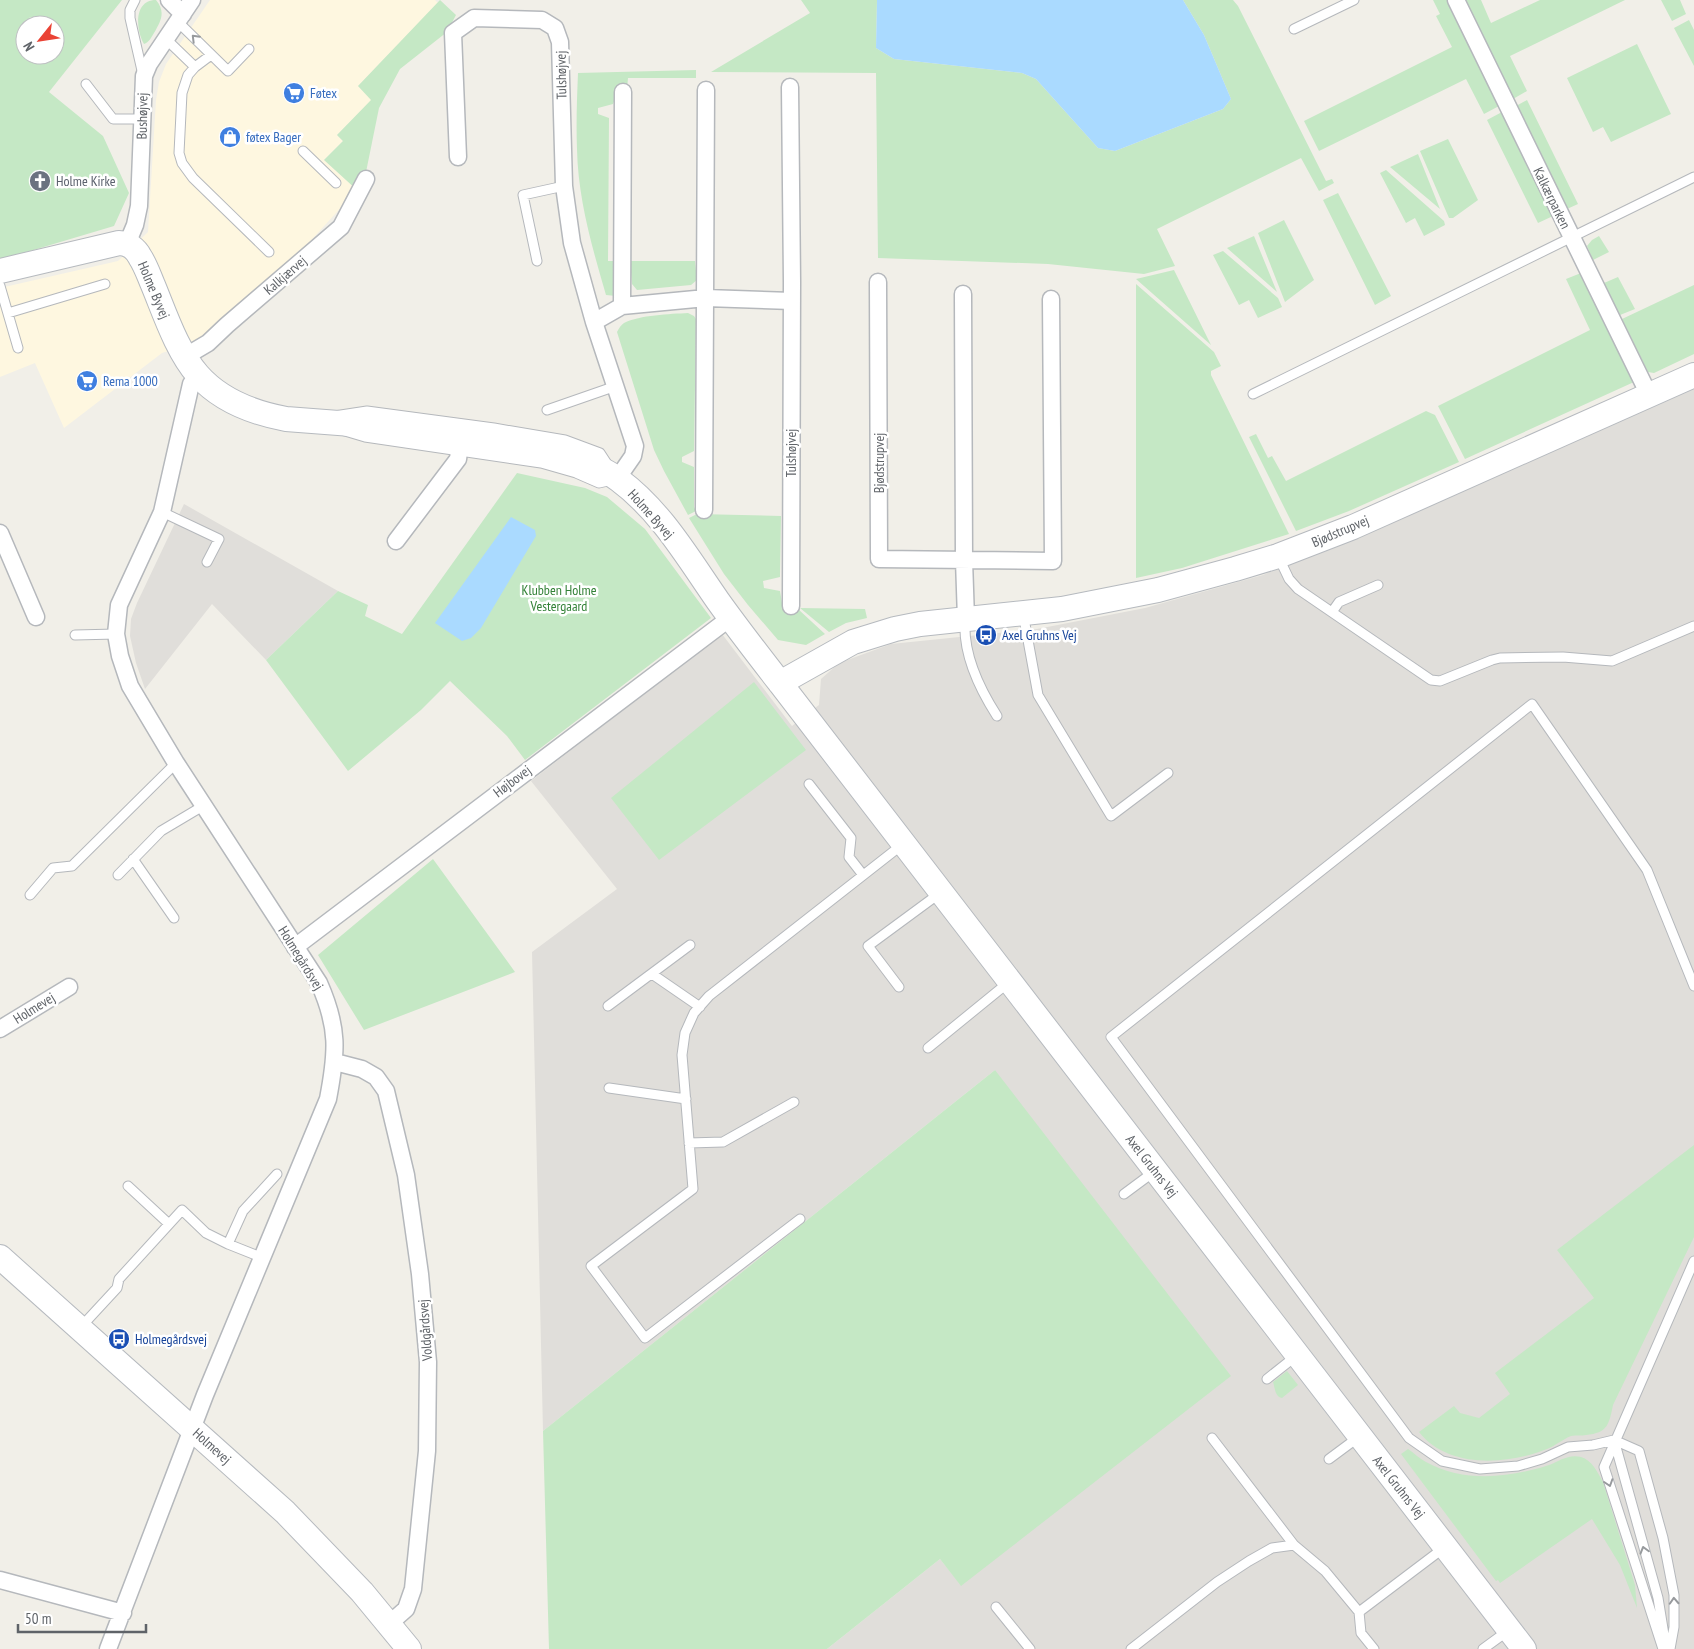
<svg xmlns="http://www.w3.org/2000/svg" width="1694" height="1649" font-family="'PT Sans Narrow',sans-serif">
<rect width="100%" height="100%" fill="#f1efe8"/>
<path fill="#fef7e0" d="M210,0H435L438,3L358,86L372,100L337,135L343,141L324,160L357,190L305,247L196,342L162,353L64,428L35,363L0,377V288L118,261L148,232L156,100L159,82L166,64Z"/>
<path fill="#e0deda" d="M1694,387V1649H827L940,1559L961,1585L995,1070L543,1431L532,952L617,889L531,781L722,634L792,726L819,705L821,679L839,663L891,644L1037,629L1145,608L1263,575Z
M184,504L338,591L266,660L212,604L145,689L136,663L130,636L131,619L137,603Z"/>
<path fill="#c5e8c5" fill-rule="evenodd" d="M0,0H122L49,92L103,136L129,193L114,226L0,260ZM25,25H55V55H25Z
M156,0C166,12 161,21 154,33C151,38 149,42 144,44C136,31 133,0 156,0Z
M440,0L456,15L447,32L400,69L379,108L365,177L357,190L324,160L343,141L337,135L371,100L358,86Z
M801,0H877L876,48L894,59L1022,73L1036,79L1098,148L1115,151L1223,109L1231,99L1204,35L1183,0H1233L1238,6L1326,181L1332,179L1334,183L1319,191L1301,158L1157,229L1175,266L1144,274L1048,264L878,258L876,73L711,72L810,13Z
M1433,0H1447L1499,106L1484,114L1466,79L1319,151L1304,121L1452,47L1436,16L1440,14Z
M1464,0H1481L1491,23L1540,0H1625L1510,56L1527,91L1513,99Z
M1661,0H1680L1686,14L1672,21Z
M1689,20L1694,30V66L1674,28Z
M1637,44L1671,114L1611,142L1603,127L1593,132L1567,78Z
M696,70V78H628L627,89H619L613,104L598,108V114L609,118L608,261H613L617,291L616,296L606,295C592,247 578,199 577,149C576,124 577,98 578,73Z
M1527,100L1578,204L1567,209L1516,106Z
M1502,112L1553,216L1538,223L1487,120Z
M1448,139L1478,200L1453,218H1449L1420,151Z
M1418,154L1440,209L1390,167Z
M1386,170L1444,221L1445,225L1424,236L1415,218L1406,223L1380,173Z
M1338,193L1391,296L1375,305L1323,200Z
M1284,220L1314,280L1285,302L1258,233Z
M1254,236L1277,292L1227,248Z
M1599,236L1609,252L1593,260L1587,246L1592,240Z
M1223,251L1278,298L1282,307L1258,318L1249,300L1239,305L1213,255Z
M630,261H695L697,280L691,285L637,290L632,284Z
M1174,270L1211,345L1136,279Z
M1581,273L1634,382L1465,459L1438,406L1590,330L1566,279Z
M1618,277L1635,309L1620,315L1604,283Z
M1136,284L1214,352L1221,366L1211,371V375L1289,534L1182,568L1136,578Z
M1694,285V354L1654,373L1648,372L1622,319Z
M688,313L694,316L696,319L694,451L682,457V462L694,467V507L696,511L688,515L664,471L654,450L617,332C619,328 621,325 624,323C640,315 670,314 688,313Z
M1426,411L1435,415L1459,462L1349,511L1296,531L1249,437L1256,434L1268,458L1272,456L1286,481Z
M517,473L585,488L607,497L645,529L711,618L525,760L507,736L450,681L421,710L348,771L266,660L338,591L368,605L365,616L402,634Z
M697,514L781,516L780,575V577L763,581L764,588L780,591L783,609H798L825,634L806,645L778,640L748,605L724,574L689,518Z
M800,608L865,609L867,618L846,623L829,632Z
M754,682L806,750L659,860L611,798Z
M433,859L515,972L364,1030L318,955Z
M995,1070L1231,1376L961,1586L940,1559L827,1649H549L543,1431Z
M1694,1145V1237L1613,1405C1609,1424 1608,1433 1586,1435C1582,1436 1576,1435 1571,1436C1563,1439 1555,1446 1547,1449C1508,1465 1448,1469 1419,1432L1454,1406L1460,1413L1479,1418L1510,1394L1495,1373L1594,1298L1557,1250Z
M1287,1371L1298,1385L1282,1398C1275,1397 1275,1388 1273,1382Z
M1408,1449C1414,1453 1420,1459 1426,1462C1464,1483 1509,1478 1549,1465C1560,1461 1568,1454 1581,1457C1592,1460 1598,1473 1603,1482L1635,1585L1637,1608L1620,1565L1592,1519L1500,1583L1498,1580L1496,1581L1401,1454Z"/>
<path fill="#aadaff" d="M877,0H1183L1204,35L1231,99L1223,109L1115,151L1098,148L1036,79L1022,73L894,59L876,48Z
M511,517L535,530L536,536L481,628L471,638L462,641L435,623Z"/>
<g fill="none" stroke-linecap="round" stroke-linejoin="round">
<g stroke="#b5b8bc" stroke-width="11">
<path id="lane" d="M135,0L130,10V18L143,75
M178,22L228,71L249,49
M1294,29L1354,0
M166,39L195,67
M211,55L195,67L188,75L182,93L179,153L182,163L193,178L269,252
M86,84L113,119H142
M303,151L336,183
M537,261L523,195L564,186
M0,286L18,348
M8,313L105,284
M1253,394L1694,177
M547,410L616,386
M367,411L494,428L565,440L600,453L617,479L599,483L576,473L541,463L365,437L308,420Z
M162,512L219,539L207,562
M1278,556L1289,579L1298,589L1431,680L1440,681L1492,660L1500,658L1563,657L1612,661L1694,626
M1332,612L1339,602L1378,585
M1023,613L1038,695L1111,816L1168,773
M965,621C963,655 979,688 997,716
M75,635L116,634
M809,784L851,838L849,857L863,875
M133,859L174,918
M118,875L161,831L203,806
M30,895L53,868L72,866L176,763
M652,974L700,1007
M899,987L868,946L940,893
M608,1006L690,945
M928,1048L1009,982
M609,1088L686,1099
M689,1143L723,1142L794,1102
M128,1186L169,1224
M1124,1194L1155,1171
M800,1219L645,1338L591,1266L693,1189L682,1055L685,1033L694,1013L709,996L903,844
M228,1244L243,1211L277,1174
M80,1328L117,1288L119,1279L182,1210L206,1233L228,1244L263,1258
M1267,1379L1296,1356
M1212,1438L1294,1545L1325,1571L1359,1612L1361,1633L1374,1649
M1614,1440L1658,1598L1665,1641
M1329,1459L1360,1436
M996,1607L1030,1649
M1359,1612L1445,1547
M1131,1649L1217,1582L1249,1561L1272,1548L1294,1545
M1483,1649L1509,1630
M1663,1649L1604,1467L1694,1261
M1670,1649L1674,1627V1595L1663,1538L1639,1451L1614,1440L1593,1445L1568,1447L1542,1459L1518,1466L1480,1469L1442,1461L1409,1438L1111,1037L1532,704L1647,870L1694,986"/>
</g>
<g stroke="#b5b8bc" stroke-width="19">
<path id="street" d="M169,0L183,14
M1456,0L1649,395
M790,87L792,282L791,606
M458,157L453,33L474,18L542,20L555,28L560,42L564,186L572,243L594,322L635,446L633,456L617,479
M127,244L135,225L139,206L144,76L149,64L192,0
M878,282L879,559L1053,561L1051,299
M963,294L964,560L966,619
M622,306L623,92
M594,322L622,306L706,298L792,301
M186,356L208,343L227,325L341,227L366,179
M704,510L706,90
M0,533L36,617
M396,541L458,459L461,438
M295,947L730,618
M0,1029L69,987
M335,1062L362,1069L376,1077L386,1091L406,1175L420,1274L428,1362L427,1451L413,1589L406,1609L389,1624
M0,1580L123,1613
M108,1649L205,1395L328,1099C337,1052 339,1028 319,983L176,763L130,686L120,656L116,634L119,605L162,512L191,384L198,375"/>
</g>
<g stroke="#b6babf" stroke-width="26">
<path id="secondary" d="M0,271L119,243C128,243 136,249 140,257C146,266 149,276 153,285C165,314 177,351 198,375C220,400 254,413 286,419L391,427L560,453C580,460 602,467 619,480C661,511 688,558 718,601C738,629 759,656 780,683L1524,1649
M780,683L853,642L895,629L920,624L1062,609L1158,590L1235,569L1278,556L1353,527L1694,375
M0,1257L285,1512L362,1592L409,1649"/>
</g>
<use href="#lane" stroke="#fff" stroke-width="9"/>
<use href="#street" stroke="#fff" stroke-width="16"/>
<use href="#secondary" stroke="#fff" stroke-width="24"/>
</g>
<defs><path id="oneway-chevron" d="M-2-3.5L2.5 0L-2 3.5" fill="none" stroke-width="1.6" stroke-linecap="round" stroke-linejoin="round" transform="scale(1.25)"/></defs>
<g stroke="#979a9d">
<use href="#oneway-chevron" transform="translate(195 38) rotate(-135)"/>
<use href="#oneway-chevron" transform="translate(1609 1483) rotate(72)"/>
<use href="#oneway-chevron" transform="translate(1644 1550) rotate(-106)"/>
<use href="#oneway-chevron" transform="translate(1674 1601) rotate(-93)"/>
</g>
<defs>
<g id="supermarket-disc" transform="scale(1.125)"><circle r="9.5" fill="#3f7fe0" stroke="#fff"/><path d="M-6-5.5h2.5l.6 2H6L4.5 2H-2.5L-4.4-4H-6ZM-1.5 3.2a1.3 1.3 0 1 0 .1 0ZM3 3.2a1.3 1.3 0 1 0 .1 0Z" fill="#fff"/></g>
<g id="shop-disc" transform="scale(1.125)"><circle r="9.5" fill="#3f7fe0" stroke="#fff"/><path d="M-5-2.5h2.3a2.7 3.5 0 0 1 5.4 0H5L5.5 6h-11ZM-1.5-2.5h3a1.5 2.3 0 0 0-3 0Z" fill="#fff"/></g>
<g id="church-disc" transform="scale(1.125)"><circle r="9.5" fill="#6b7280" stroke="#fff"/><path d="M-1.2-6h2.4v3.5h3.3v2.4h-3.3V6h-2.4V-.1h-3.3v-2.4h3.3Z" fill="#fff"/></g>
<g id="bus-disc" transform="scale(1.125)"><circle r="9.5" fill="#1a4fb4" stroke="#fff"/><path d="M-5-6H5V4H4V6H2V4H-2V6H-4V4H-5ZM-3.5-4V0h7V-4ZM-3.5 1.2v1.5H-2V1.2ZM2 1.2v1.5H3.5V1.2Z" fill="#fff"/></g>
</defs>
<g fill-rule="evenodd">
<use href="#supermarket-disc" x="294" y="93"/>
<use href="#shop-disc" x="230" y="137"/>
<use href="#church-disc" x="40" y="181"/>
<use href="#supermarket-disc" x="87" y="381"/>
<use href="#bus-disc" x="986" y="635"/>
<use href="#bus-disc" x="119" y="1339"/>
</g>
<g text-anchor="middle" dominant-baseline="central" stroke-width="5" stroke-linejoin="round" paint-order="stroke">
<g font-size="14" fill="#5f6368" stroke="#fff">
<text transform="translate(561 75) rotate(-91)">Tulshøjvej</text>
<text transform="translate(142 116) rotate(-89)">Bushøjvej</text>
<text transform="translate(1552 198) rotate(64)">Kalkærparken</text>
<text transform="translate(285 275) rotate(-41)">Kalkjærvej</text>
<text transform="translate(154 290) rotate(67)">Holme Byvej</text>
<text transform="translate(791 453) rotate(-90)">Tulshøjvej</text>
<text transform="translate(879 463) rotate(-90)">Bjødstrupvej</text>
<text transform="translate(651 514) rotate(48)">Holme Byvej</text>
<text transform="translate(1340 531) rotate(-23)">Bjødstrupvej</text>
<text transform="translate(512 781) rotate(-37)">Højbovej</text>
<text transform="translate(301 958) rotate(58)">Holmegårdsvej</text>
<text transform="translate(34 1008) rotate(-32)">Holmevej</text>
<text transform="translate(1152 1166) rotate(52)">Axel Gruhns Vej</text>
<text transform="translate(425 1330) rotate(-94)">Voldgårdsvej</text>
<text transform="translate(212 1446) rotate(42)">Holmevej</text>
<text transform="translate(1399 1487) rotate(52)">Axel Gruhns Vej</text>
</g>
<g font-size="14" fill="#366cbe" stroke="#fff" text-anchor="start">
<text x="310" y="93">Føtex</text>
<text x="246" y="137">føtex Bager</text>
<text x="103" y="381">Rema 1000</text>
</g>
<g font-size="14" fill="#5b616d" stroke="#fff" text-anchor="start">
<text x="56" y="181">Holme Kirke</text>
</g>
<g font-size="14" fill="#348238" stroke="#fff">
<text x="559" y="590">Klubben Holme<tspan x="559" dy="16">Vestergaard</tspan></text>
</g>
<g font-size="14" fill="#164399" stroke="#fff" text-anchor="start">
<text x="1002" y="635">Axel Gruhns Vej</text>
<text x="135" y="1339">Holmegårdsvej</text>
</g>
</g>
<g transform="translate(40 40) rotate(240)"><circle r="24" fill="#ffffff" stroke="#bfc1c3"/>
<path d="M0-4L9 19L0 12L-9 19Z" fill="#ea4335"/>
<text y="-8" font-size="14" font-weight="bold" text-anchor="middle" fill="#5f6368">N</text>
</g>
<path d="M18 1624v8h128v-8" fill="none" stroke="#5f6368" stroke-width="2.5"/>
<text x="25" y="1624" font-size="15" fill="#5f6368" stroke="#ffffff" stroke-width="4" paint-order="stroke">50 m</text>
</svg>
